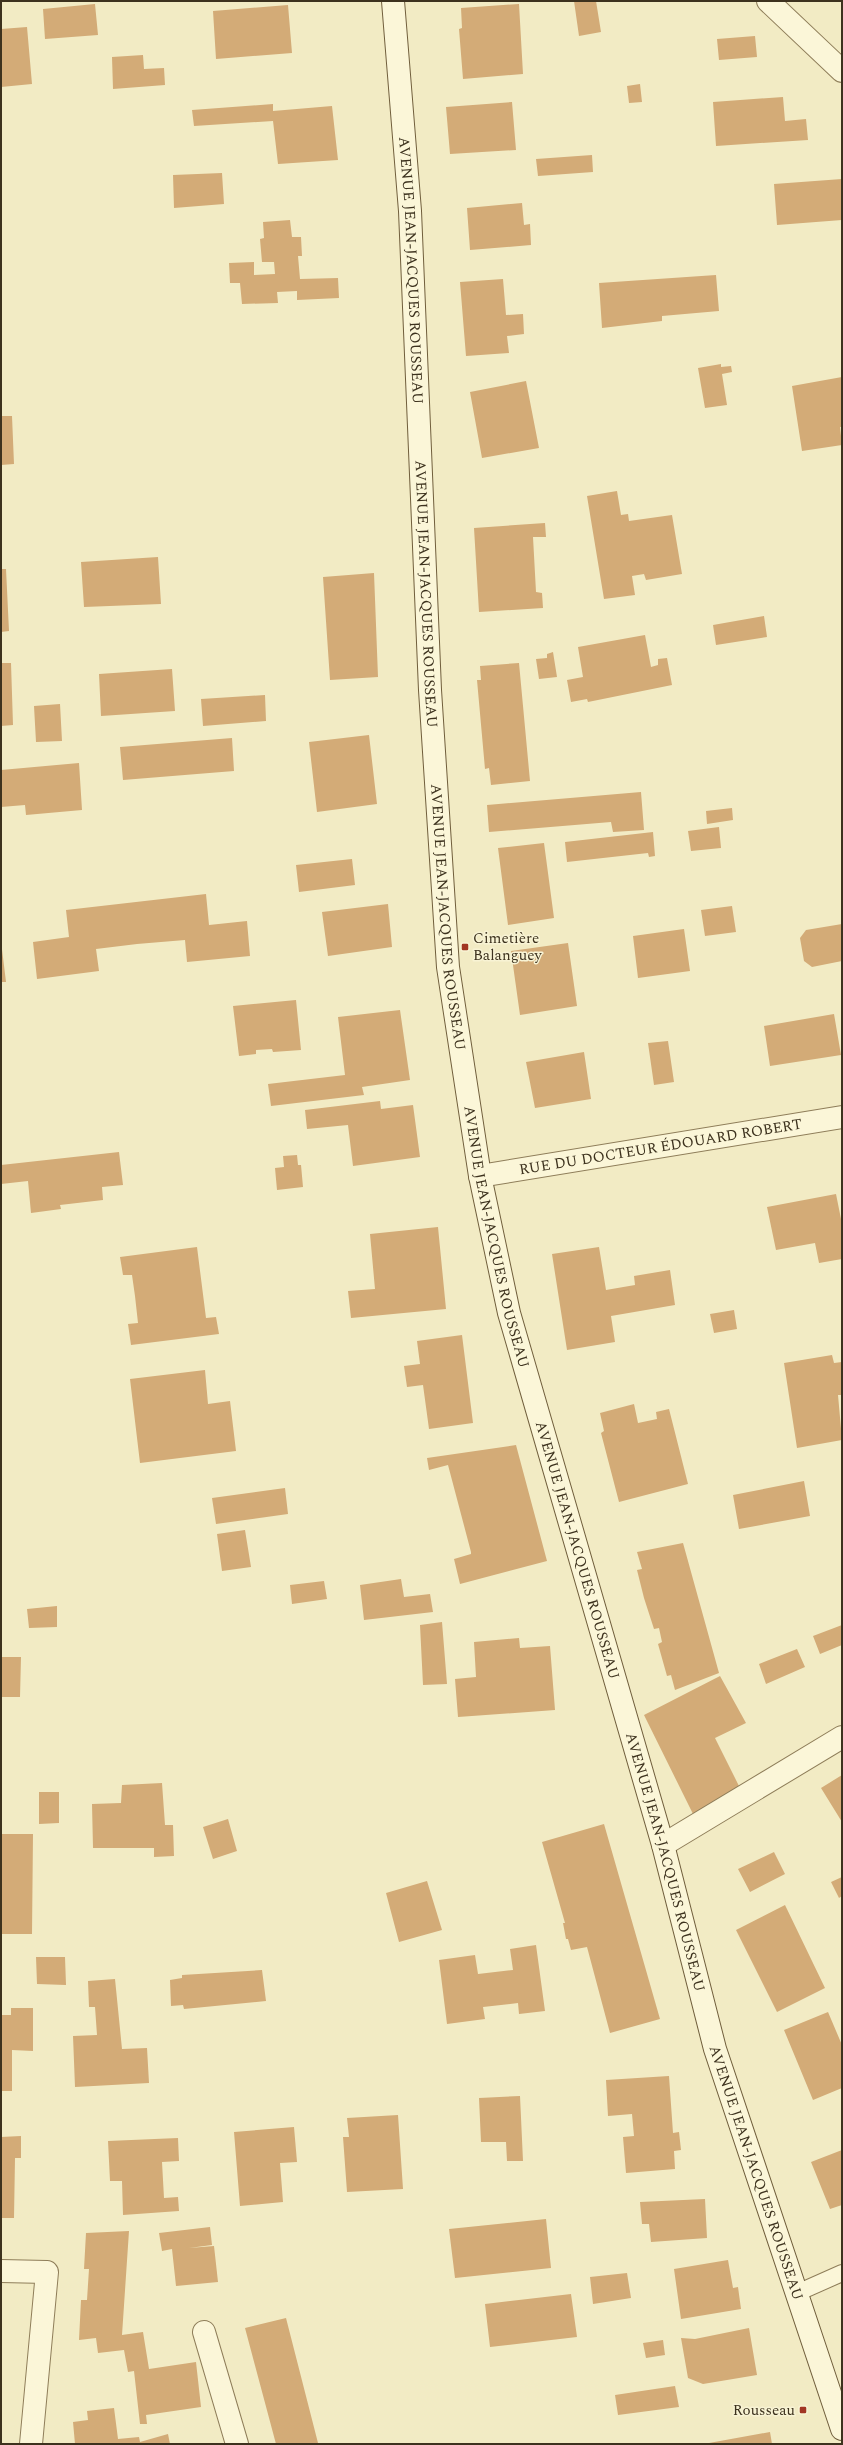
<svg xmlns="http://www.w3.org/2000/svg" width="843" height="2445" font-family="Spectral,serif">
<rect width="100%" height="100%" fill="#f2ebc4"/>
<path fill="#d3ab77" d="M574,1H596L601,32L579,36Z
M95,4L98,35L45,39L43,9Z
M519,4L523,74L463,79L459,29L462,28L461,8Z
M288,5L292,53L216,59L213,11Z
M27,27L32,84L1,87V29Z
M755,36L757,57L719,60L717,39Z
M143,55L144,69L164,68L165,85L113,89L112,57Z
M640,84L642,102L629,103L627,86Z
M783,97L785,121L806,119L808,140L716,146L713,102Z
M512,102L516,150L450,154L446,107Z
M273,104V111L332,106L338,160L278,164L273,121L194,126L192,110Z
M592,155L593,172L538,176L536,159Z
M222,173L224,204L174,208L173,175Z
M842,179V220L777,225L774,184Z
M522,203L524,225L530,224L531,245L470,250L467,208Z
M290,220L292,237H301L302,256H298L300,279L338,278L339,298L297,300V291L277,292L278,303L242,304L240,283H230L229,263L254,262V275L275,274L274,262H262L260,239L264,238L263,222Z
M716,275L719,311L662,316V321L602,328L599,283Z
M503,279L506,315L523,314L524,334L507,336L509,353L466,356L460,282Z
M721,364V367L731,366L732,372L722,374L727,405L705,408L698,368Z
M842,377V427H840L842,445L802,451L792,386Z
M526,381L539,448L482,458L470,392Z
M1,416H12L14,464L1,465Z
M617,491L621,515L628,514L629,521L672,515L682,574L646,580L644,574L632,576L635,595L604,599L587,496Z
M545,523L546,537H533L536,592L542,593L543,608L479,612L474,528Z
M158,557L161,604L84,607L81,562Z
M1,569H6L9,631L1,632Z
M374,573L378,677L330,680L323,577Z
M764,616L767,637L716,645L713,625Z
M645,635L651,667L658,665V659L667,658L672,685L588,702L587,699L571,702L567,680L583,677L578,647Z
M553,652L557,677L539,679L536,659L547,658V654Z
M1,663H11L13,725L1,726Z
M519,663L530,781L491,785L489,768L485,769L477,680H481L480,666Z
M172,669L175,711L101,716L99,674Z
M265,695L266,721L203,726L201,699Z
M60,704L62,741L36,742L34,706Z
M369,735L377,804L317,812L309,742Z
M232,738L234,771L123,780L120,747Z
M79,763L82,810L26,815L25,805L1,807V770Z
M641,792L644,830L613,832L611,822L489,832L487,805Z
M732,808L733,820L707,824L706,811Z
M719,827L721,848L691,851L688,831Z
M653,832L655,856L649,857L648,853L567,862L565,842Z
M544,843L554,918L508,925L498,848Z
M352,859L355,885L299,892L296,865Z
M206,894L209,925L247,921L250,956L187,962L185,940L137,944L96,949L99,971L37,979L33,942L69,937L66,910Z
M388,904L392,947L328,956L322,912Z
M732,906L736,932L705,936L701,910Z
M842,924V961L812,967L804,961L800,938L806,930Z
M684,929L690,971L638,978L633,936Z
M1,941L6,982H1Z
M568,943L577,1006L520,1015L511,951Z
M296,1000L301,1050L273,1052L272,1049L256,1050V1054L239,1056L233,1006Z
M400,1010L410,1080L362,1087L364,1095L271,1106L268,1084L345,1075L338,1017Z
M834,1014L841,1055L770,1066L764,1026Z
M668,1041L674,1082L654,1085L648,1043Z
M584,1052L591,1099L535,1108L526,1062Z
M380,1101L381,1109L413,1105L420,1157L353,1166L348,1125L307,1129L305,1110Z
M119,1152L123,1185L102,1187L103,1200L60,1205L61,1209L31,1213L28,1181L1,1184V1165Z
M297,1155L298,1165H301L303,1187L277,1190L275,1168L284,1167L283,1156Z
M836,1194L842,1224V1259L819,1263L815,1243L776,1250L767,1207Z
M438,1227L446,1309L351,1318L348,1291L375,1289L370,1234Z
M197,1247L206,1318L216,1317L219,1334L131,1345L128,1324L138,1323L135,1296L132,1275H123L120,1257Z
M599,1247L606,1290L635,1285L634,1276L670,1270L675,1305L611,1316L615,1342L567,1350L552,1254Z
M734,1310L737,1329L714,1333L710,1314Z
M462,1335L473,1423L429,1429L423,1385L407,1387L404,1366L420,1364L417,1341Z
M832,1355L834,1363L842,1362V1395H838L842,1440L797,1448L784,1363Z
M205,1370L208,1404L230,1401L236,1451L140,1463L130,1379Z
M634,1404L638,1423L657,1419L656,1412L669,1409L688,1484L619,1502L601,1433L604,1431L600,1413Z
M516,1445L547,1561L460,1584L454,1559L471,1554V1552L448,1465L429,1470L427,1458Z
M804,1481L810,1516L739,1529L733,1495Z
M285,1488L288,1514L216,1524L212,1498Z
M245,1530L251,1567L222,1571L217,1534Z
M683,1543L719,1673L675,1690L671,1675L667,1676L658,1644L662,1642L659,1628L654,1629L644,1598L637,1570L642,1569L637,1552Z
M401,1579L404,1597L430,1594L433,1612L364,1620L360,1585Z
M324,1581L327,1599L292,1604L290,1585Z
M57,1606V1627L29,1628L27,1609Z
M442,1622L447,1684L423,1685L420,1625Z
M842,1625V1645L820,1654L813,1636Z
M519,1638L520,1648L550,1646L555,1710L458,1717L455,1679L476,1677L474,1642Z
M797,1649L805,1667L766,1684L759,1664Z
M1,1657H21L20,1697H1Z
M720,1676L746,1723L715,1738L740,1788L694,1816L644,1715Z
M842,1775V1822L821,1788Z
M162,1783L165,1825H173L174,1856L154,1857V1848H93L92,1804L121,1803L122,1785Z
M39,1792H59V1823L39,1824Z
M228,1819L237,1851L213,1859L203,1827Z
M604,1824L660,2019L610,2033L587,1947L571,1950L568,1939H566L563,1923H565L542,1842Z
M1,1834H33L32,1934H1Z
M774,1852L785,1874L750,1892L738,1869Z
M842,1877V1896L839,1898L831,1882Z
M427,1881L442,1930L399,1942L386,1893Z
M785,1905L825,1988L777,2012L736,1930Z
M536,1945L545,2011L519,2014L518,2003L483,2007L485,2019L447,2024L439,1960L475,1955L478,1974L513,1970L510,1949Z
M36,1957H65L66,1985L37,1984Z
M262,1970L266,2001L184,2009L183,2005L171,2006L170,1980L182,1978V1975Z
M115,1979L122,2049L147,2048L149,2083L75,2087L73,2036L97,2035L95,2007H89L88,1981Z
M11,2008H33V2051L12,2050V2091H1V2015H11Z
M828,2012L842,2045V2088L813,2100L784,2030Z
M669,2076L673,2133L679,2132L681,2150L674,2151L675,2169L626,2173L623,2137L634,2136L632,2114L608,2116L606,2080Z
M520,2096L523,2161H507L506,2142H481L479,2098Z
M398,2115L403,2189L347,2192L343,2137H349L347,2118Z
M294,2127L297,2162L280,2163L283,2202L240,2206L234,2132Z
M21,2136V2158H15L14,2218H1V2137Z
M178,2138L179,2161L162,2162L164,2198L178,2197L179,2211L123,2215L122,2181H110L108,2141Z
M842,2150V2205L830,2209L811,2162Z
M705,2199L707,2238L651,2242L649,2224H642L640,2202Z
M546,2219L551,2268L455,2278L449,2229Z
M210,2227L212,2245L189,2248L214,2246L218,2282L176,2286L172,2249L162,2251L159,2233Z
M129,2231L122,2335L143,2332L149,2369L196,2362L201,2407L146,2415L147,2424H140L134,2371L128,2372L124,2350L98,2353L96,2338L79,2340L81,2300H87L89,2269H84L86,2233Z
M728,2260L733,2288L738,2287L741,2309L681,2319L674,2269Z
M627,2273L631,2298L593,2304L590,2277Z
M571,2294L577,2337L490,2347L485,2304Z
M286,2318L318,2443L314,2444H276L245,2328Z
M749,2328L757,2375L703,2384L688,2378L681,2338L695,2339Z
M663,2340L665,2355L646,2358L643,2343Z
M675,2386L679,2407L618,2415L615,2395Z
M114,2408L118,2439L139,2437L140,2442L168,2434L170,2444H75L73,2422L88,2420L87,2411Z
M770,2432L772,2444H709V2443Z"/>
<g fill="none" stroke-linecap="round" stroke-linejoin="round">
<g stroke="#8e7d59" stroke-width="18">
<path id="lane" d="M797,2293L842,2273"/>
</g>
<g stroke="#8e7d59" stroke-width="24">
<g id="street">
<path d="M768,1L842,71"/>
<path id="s1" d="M480,1176L842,1117"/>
<path d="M663,1845L842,1737"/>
<path d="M1,2271L47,2272L31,2444"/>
<path d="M204,2332L237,2444"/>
</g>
</g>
<g stroke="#705e3c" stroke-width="24">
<g id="secondary">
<path id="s2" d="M393,1L410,211L430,690L448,967L480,1176L509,1313L663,1845L715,2049L842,2429"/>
</g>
</g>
<use href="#lane" stroke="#fbf6d8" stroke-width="16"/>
<use href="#street" stroke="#fbf6d8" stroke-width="22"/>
<use href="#secondary" stroke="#fbf6d8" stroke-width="22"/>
</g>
<g fill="#a23623" stroke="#f8f3d4" stroke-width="1.5">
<rect x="461" y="943" width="8" height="8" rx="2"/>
<rect x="799" y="2406" width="8" height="8" rx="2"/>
</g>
<g text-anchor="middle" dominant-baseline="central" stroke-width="3" stroke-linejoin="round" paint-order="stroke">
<g font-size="15" fill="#3d321e" stroke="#f8f3d4">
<text stroke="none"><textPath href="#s2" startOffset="270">AVENUE JEAN-JACQUES ROUSSEAU</textPath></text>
<text stroke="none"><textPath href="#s2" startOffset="594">AVENUE JEAN-JACQUES ROUSSEAU</textPath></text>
<text stroke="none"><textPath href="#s2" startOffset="918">AVENUE JEAN-JACQUES ROUSSEAU</textPath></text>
<text stroke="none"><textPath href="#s1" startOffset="183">RUE DU DOCTEUR ÉDOUARD ROBERT</textPath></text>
<text stroke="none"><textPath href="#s2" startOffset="1242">AVENUE JEAN-JACQUES ROUSSEAU</textPath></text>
<text stroke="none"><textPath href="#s2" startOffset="1566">AVENUE JEAN-JACQUES ROUSSEAU</textPath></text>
<text stroke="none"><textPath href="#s2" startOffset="1890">AVENUE JEAN-JACQUES ROUSSEAU</textPath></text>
<text stroke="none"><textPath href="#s2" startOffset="2214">AVENUE JEAN-JACQUES ROUSSEAU</textPath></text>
</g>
<g font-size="15" fill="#3d321e" stroke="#f8f3d4" text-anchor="start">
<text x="473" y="938">Cimetière<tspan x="473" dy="17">Balanguey</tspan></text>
<text x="795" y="2410" text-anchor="end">Rousseau</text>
</g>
</g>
<rect width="843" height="2445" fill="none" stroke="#3d321e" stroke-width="4"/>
</svg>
